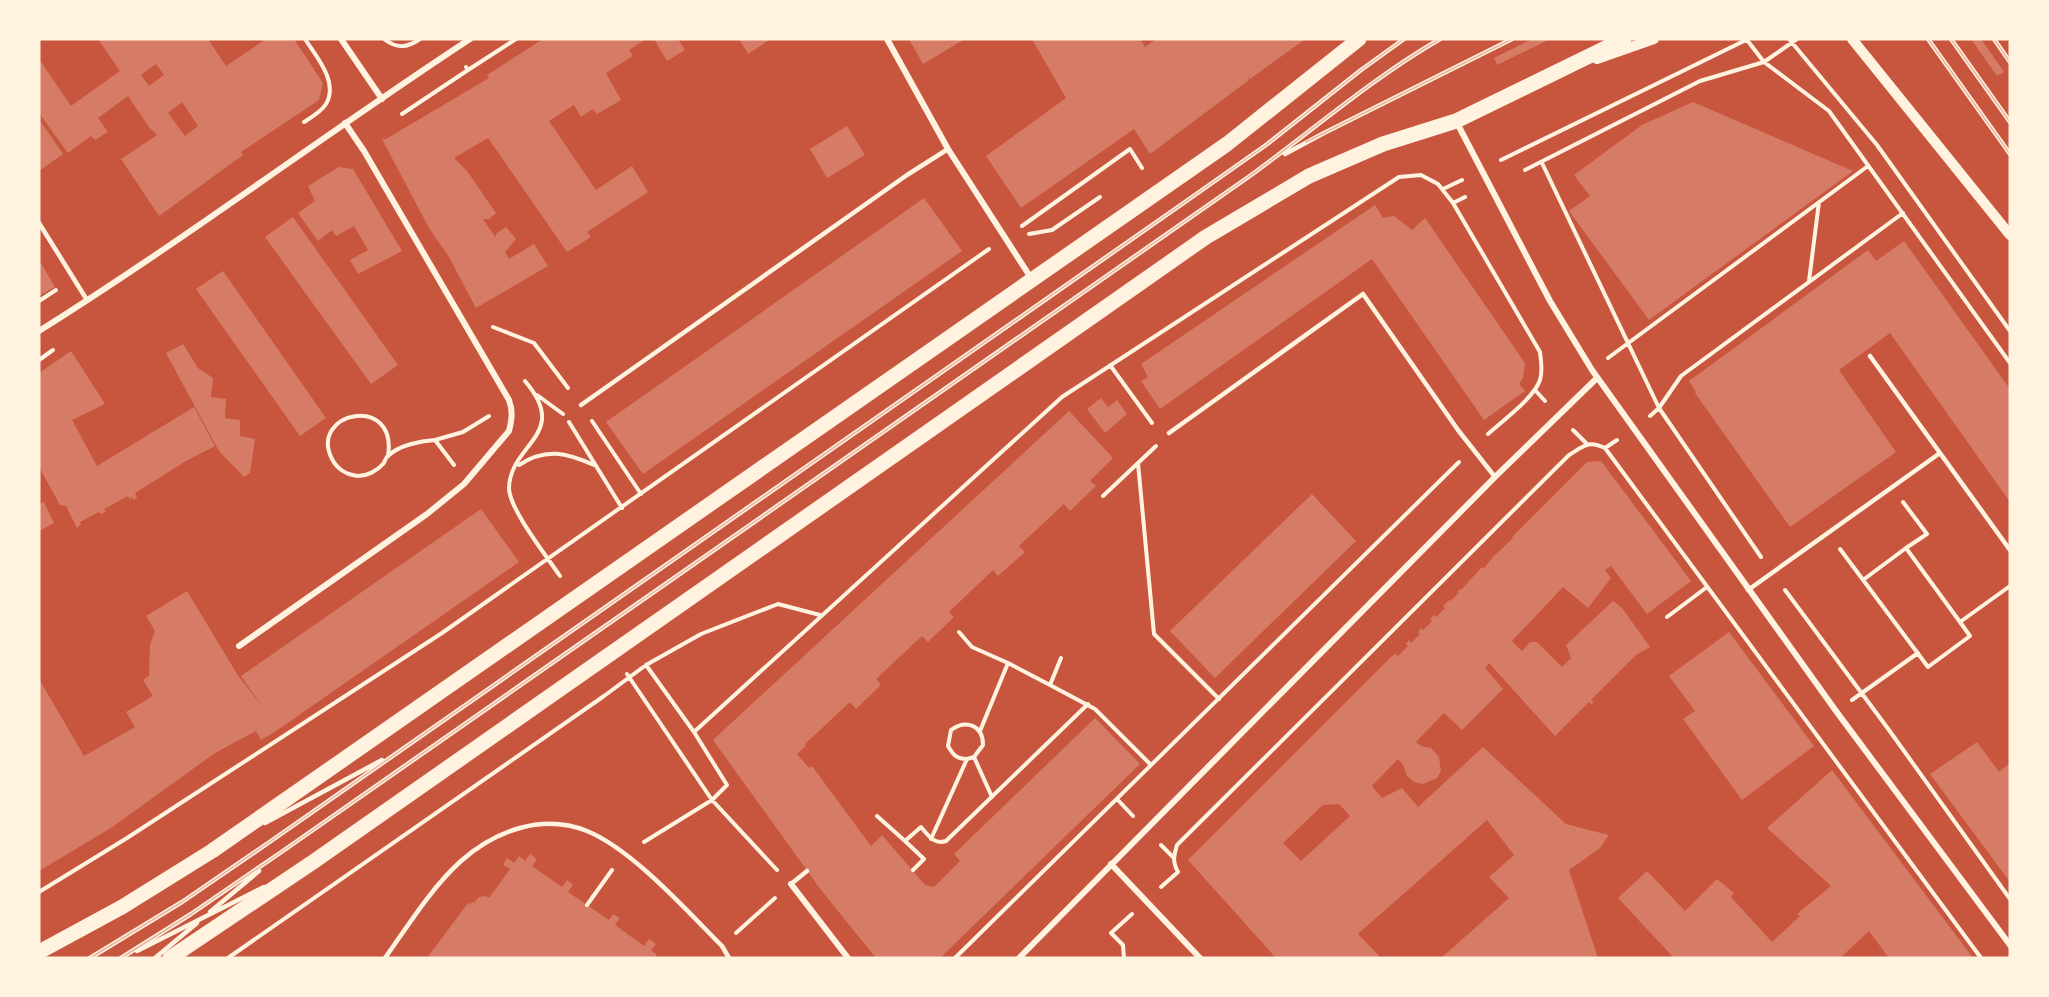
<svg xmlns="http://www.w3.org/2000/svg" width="2049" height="997" font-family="'Asap Condensed',sans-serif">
<rect width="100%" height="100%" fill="#c8553d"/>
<path fill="#d67c66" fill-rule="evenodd" d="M98,39H208L226,66L266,39H294L323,83L319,100L241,152L243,155L159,216L121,159L157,135L149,127L128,96L98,118L108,132L95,140L91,136L68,153L39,113V59L71,106L120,71ZM156,64L164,75L149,86L141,75ZM182,102L198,126L185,136L168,113Z
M543,39H646L629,50L633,56L606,73L621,100L597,114L593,109L581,117L574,105L549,121L596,190L632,166L648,192L587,232L591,237L567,252L488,138L454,158L467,171L496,213L489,219H483L495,237L497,233L506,227L516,239L505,252L509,259L534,244L548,266L476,308L449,257L429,228L382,139H386L489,78L487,75Z
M654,39H678L685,50L667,61Z
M739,39H771L748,54Z
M909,39H965L923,64Z
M1032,39H1140L1145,47L1156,39L1304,40L1250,79L1247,76L1249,80L1150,154L1134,129L1021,208L986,156L1066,98Z
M1532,39H1550L1497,65L1494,58Z
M1971,39H1981L2004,72L1997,76Z
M1693,102L1853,171L1649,320L1569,211L1590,196L1574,175L1642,125Z
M39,119L63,154L39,171Z
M847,126L865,155L827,178L810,149Z
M339,167L353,169L402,251L358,274L350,260L368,250L354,226L336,236L332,230L318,241L298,213L315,201L308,186Z
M924,198L962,251L643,474L606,422Z
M1375,205L1383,218L1394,216L1412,230L1425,218L1525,363L1523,378L1519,384L1525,391L1484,420L1372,259L1160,409L1141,381L1148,377L1141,364Z
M293,217L398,365L371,384L265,237Z
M1904,241L2010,389V502L1890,333L1839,370L1896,452L1790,527L1695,393L1696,392L1689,381L1868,250L1876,261Z
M39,260L55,287L39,296Z
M223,271L326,418L300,436L196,289Z
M183,344L198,368L213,378L211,397L226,399L225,418L240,420V436L255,439L250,473L244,477L219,451L166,353Z
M71,351L105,404L72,420L97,466L194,407L215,446L186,461L135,493L137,498L133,500L132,497L129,499L128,496L104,509L106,512L101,514L99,512L80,522L81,524L77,528L66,506L60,505L39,467V373Z
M1101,398L1108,407L1117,400L1127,414L1105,433L1087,409Z
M1069,411L1113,458L1090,481L1096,486L1070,511L1064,504L1019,546L1025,552L998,576L993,570L949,612L954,617L928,642L922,636L876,679L881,685L856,709L850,702L805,744L806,746L797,754L809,768L812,766L871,846L882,835L925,885L934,887L960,861L954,854L1095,718L1140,764L940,958H876L821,890L713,740Z
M1601,461L1691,581L1647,614L1611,566L1605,570L1611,578L1588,608L1563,587L1512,641L1522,651L1530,642H1537L1562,667L1571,658L1566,645L1613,601L1622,608L1650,647L1636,655L1591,700L1594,702L1591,704L1589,702L1555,736L1489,663L1485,668L1503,689L1462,730L1444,713L1416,742L1421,746L1431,748L1439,757L1441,771L1437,778L1423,784L1414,782L1407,776L1403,765L1398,759L1372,786L1382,798L1402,788L1418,807L1483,747L1566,824L1609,835L1600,848L1569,870L1598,958H1441L1509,898L1489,877L1514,855L1487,820L1358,934L1381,958H1276L1188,860L1391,657L1395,654L1398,656L1408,646L1406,644L1409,640L1411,643L1420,634L1418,632L1421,628L1423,630L1432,621L1430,619L1434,615L1436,617L1445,608L1443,606L1449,600L1450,601L1459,593L1457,592L1460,589L1461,590L1482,567L1484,568L1493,557L1513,538L1512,537L1587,462ZM1339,804L1350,816L1301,861L1283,843L1323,805Z
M1312,494L1356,541L1215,678L1170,631Z
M44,502L54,523L39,531V504Z
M481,509L519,562L279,729L261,740L256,731L215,753L111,828L39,871V679L84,756L135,727L126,712L153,696L143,680L149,676L150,645L155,631L146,616L187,591L237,674L264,709L241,676Z
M1729,632L1814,746L1742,800L1683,719L1695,711L1669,676Z
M1977,742L1999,772L2010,763V882L1930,774Z
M1832,770L1973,958H1889L1869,931L1840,958H1674L1618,898L1647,871L1685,911L1717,879L1734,893L1731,897L1772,942L1800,916L1797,914L1831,886L1767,828Z
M530,854L537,859L532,866L562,887L567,880L573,885L568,892L609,920L613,914L620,918L615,925L644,946L649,939L656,944L651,950L657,955L655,958H427L468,903L470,905L472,902L474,903L479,897L486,896L489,898L510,869L503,865L507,858L514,863L519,856L525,861Z"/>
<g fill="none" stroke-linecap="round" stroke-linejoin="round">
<path stroke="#fff3e0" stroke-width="4" d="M384,39C397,49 407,48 420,39
M1789,39L1877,145L2010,331
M1747,40L1764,62L1797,39
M468,70L516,39
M402,114L468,70L466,67
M304,122C312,117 321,112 326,104C339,82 316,56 305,39
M1501,160L1748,39
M1542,163L1659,408L1761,557
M1525,170L1700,81L1764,62L1829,111L2010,363
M1443,189L1462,180
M1453,203L1540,352C1541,361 1543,371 1540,380C1534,398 1502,421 1488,434
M1022,226L1130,149L1142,168
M1029,234L1052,230L1100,197
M1809,281L1819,202
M39,301L56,290
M493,327L534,343L568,388
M1608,358L1868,166
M39,360L53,350
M1110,365L1152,423
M525,381C571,435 510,443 509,488C509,509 548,558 560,576
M1535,390L1545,401
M537,395L563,414
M1650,416L1659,408L1681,376L1903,213
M592,421L641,494
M569,422L622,508
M1573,430L1587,444
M435,440L463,432L489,416
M1605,448L1617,440
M388,456C398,393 308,412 332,459C337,469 347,475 358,476C367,476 377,471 383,464C385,462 385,458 388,456C399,445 421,441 435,440L454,465
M1138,463L1154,634L1219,699
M519,465C546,447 567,453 594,465
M1103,496L1156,446
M1903,502L1927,534L1906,548
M1840,549L1928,667L1970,636L1960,622L2010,586
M1863,580L1906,548L1960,622
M1785,590L1889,730L2010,899
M1667,617L1707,587
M959,632L972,647L1008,663
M1061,658L1050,685L1095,709L1151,765
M646,665L694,732
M627,674L712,800L777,870
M1852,700L1918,653
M980,731L1008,663L1050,685
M974,757L992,797
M1117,799L1133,816
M877,816L905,841
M931,839L967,759L974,757L983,745C983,725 966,719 951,730L948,746C953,755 957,759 967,759
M644,842L712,800L727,785L694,732L1062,397L1399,177L1421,175L1438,184L1453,203L1465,197
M1161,845L1173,857
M913,870L924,859L905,841L921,827C928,835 934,845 946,841L1088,704
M1161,887L1178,872C1172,861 1174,856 1177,845L1569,455C1584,446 1588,440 1605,448L1981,958
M39,892L127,838L442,633L989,249
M587,905L612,870
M736,933L775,898
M228,958L604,696L646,665L701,634L778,604L820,615
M955,958L1459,462
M1124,958L1123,945L1111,933L1132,914"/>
<path stroke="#fff3e0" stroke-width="4.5" d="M1928,39L2010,154
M1951,39L2010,122
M1994,39L2010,62
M1285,154L1324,133L1512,39
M39,223L87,300
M1870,356L2010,550
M581,405L907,175L948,149
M1169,433L1363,294L1458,430L1495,477
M1748,590L1940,453
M265,823L382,760
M791,884L807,871
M210,912L259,871
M137,951L264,887
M90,958L182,902L271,841L1185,202L1266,145L1361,70L1404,39
M121,958L191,914L280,853L1247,178C1312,131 1371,79 1440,39
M155,958L197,923
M385,958C408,926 431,888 461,861C495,831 542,813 587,831C633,850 686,910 722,946L729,958"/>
<path stroke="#fff3e0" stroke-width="6" d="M341,39L382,99
M887,39L948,149L1031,278
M1456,121L1550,301L1592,370L1836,711L2010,945
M39,331C186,239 325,134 470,39
M239,646L427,514L464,484L509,431C512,419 513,411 509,400L364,151L345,123
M1111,864L1200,958
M791,884L848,958
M1019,958L1495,477L1597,378"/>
<path stroke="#fff3e0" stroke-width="10" d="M1852,39L2010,235
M1597,59L1654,39"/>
<path stroke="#fff3e0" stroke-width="15" d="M39,952L122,907L212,851L1227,144L1359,39
M170,958L313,862L1206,237L1309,176L1383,144L1456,121L1624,39"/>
<path stroke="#e9b49f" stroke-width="1.5" d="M1928,39L2010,154
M1951,39L2010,122
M1994,39L2010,62
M1306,142L1512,39
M90,958L182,902L271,841L1185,202L1266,145L1361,70L1404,39
M121,958L191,914L280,853L1247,178C1312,131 1371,79 1440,39"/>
</g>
<rect width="2049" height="997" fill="none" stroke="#fff3e0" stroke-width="81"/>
</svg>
